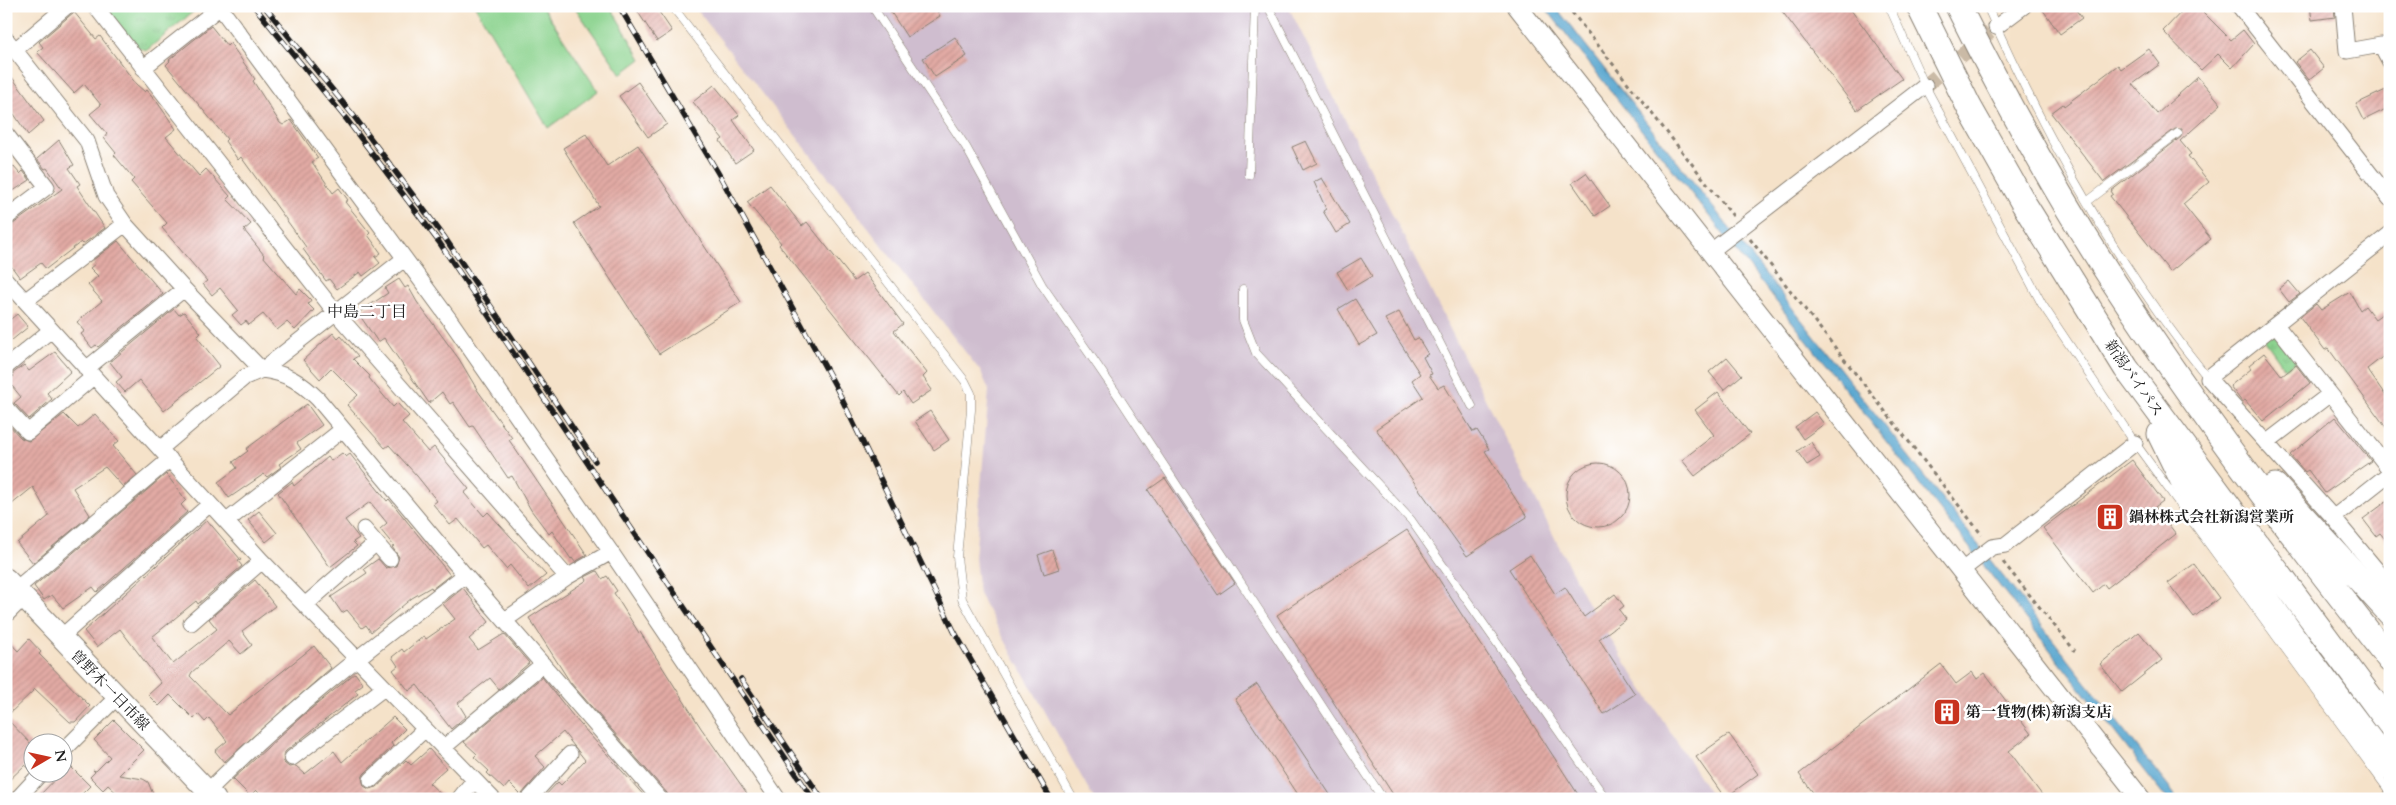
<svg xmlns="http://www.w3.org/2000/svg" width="2396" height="805" font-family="Cardo,'Noto Serif JP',serif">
<defs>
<pattern id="park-tufts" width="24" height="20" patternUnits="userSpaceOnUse" patternTransform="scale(1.25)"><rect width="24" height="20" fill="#8bd38e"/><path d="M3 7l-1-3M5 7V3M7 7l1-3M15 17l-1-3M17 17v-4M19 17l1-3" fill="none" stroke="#77b57a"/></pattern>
<pattern id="building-hatch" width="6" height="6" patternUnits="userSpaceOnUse" patternTransform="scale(1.25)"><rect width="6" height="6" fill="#e2aaa4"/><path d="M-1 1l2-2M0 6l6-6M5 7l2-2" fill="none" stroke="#c1928d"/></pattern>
</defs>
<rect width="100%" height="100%" fill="#fff"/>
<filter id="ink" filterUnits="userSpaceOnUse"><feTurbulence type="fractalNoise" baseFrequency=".02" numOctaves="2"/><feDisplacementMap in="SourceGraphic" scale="10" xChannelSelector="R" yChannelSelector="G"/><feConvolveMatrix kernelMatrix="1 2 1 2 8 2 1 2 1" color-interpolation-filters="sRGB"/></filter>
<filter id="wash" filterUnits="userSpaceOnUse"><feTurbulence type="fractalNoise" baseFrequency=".0096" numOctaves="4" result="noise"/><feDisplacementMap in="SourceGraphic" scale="20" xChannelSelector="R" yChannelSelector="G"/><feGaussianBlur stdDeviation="1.12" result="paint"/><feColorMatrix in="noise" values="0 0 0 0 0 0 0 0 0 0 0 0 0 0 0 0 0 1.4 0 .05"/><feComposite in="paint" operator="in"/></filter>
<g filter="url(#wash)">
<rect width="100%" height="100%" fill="#f5e2c9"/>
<path fill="#cfbdcf" d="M694,6H1288L1589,606L1714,799H1094L979,594L975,558L989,390L981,372Z"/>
<path fill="#8bd38e" stroke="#547855" d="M475,6H542L598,91L548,128Z
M574,6H610L641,59L621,74Z"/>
<path fill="url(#park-tufts)" stroke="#547855" d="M104,6H200L147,50L138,48Z
M2276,328L2299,359L2285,369L2263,338Z"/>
<path fill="#54a4ce" stroke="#386075" d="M1544,6H1555L2178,799H2167Z"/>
<g id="blocks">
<path fill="url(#building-hatch)" d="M634,6H655L672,31L657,41Z
M887,6H934L940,16L907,37Z
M1778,6H1848L1902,79L1857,110Z
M2040,6H2073L2082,18L2060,34Z
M2187,6H2197L2231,40L2243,30L2254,44L2232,68L2218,54L2201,70L2163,31Z
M2310,6H2334L2335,17L2312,20Z
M74,12L96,39L100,36L136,84L145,92L147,90L157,102L176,129L166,137L199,176L206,169L230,196L227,199L251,224L244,230L264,255L263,256L296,294L300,289L311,300L308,304L314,310L295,330L287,322L277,330L263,314L249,325L246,321L241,325L232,315L238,310L220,288L212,295L203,284L207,281L162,228L167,223L131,182L134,179L114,155L116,153L104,138L107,134L90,114L101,105L84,84L74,93L37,52L43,47L39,42Z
M211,26L227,46L230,43L255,79L253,81L280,123L283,125L291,120L318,158L312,162L333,193L339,188L348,200L345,202L370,233L368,235L381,253L375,257L380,263L363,276L360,272L337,289L329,279L326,281L303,249L306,247L241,157L238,160L225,141L227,139L166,65L170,61L169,60Z
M955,37L967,56L935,77L923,58Z
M2149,49L2160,64L2133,84L2157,114L2198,77L2221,104L2180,141L2191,154L2188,156L2209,182L2183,204L2211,239L2170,272L2110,196L2113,194L2111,191L2181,137L2182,129H2175L2104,182L2051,113L2063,104L2064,106L2118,65L2121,69Z
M2310,50L2324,68L2309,80L2295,62Z
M6,69L44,121L28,135L6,102Z
M638,82L667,124L648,137L619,96Z
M714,85L739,115L733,120L754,150L735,163L720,141L723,139L693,102Z
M2390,88V107L2364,120L2356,104Z
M586,134L607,166L638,145L741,302L659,354L574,223L599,206L563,148Z
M59,140L74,165L69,168L80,184L77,186L105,228L83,244L81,242L46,269L41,263L20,278L6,259V229L62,189L47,168L45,169L37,159Z
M1306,141L1317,163L1303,170L1292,147Z
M6,158L20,174L23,171L30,180L13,191L11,188L6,192Z
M1586,173L1610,206L1595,216L1572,183Z
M1322,178L1350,224L1336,233L1323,211L1326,209L1314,182Z
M770,185L802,226L807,222L854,281L865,273L903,324L894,331L927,373L923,377L932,390L911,404L903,392L899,396L779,245L781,243L747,202Z
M118,241L163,294L98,347L96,345L92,348L81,334L85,331L77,322L102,301L88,285L98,276L90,268L95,264L93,260Z
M1361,258L1372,276L1348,290L1337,272Z
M399,279L405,288L408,286L417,302L459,359L478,391L512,438L509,440L587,555L575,562L572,558L571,559L552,531L549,534L531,510L512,476L508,478L473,426L470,427L453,402L450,404L442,392L429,403L384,338L378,342L358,313L388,293L385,288Z
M2289,281L2300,294L2289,302L2279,289Z
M2350,292L2360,310L2365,306L2375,319L2390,308V351L2367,369L2390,402V433L2328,348L2325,350L2300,317L2316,304L2321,310Z
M1355,299L1377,335L1359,345L1338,309Z
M174,309L179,315L184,312L201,333L197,337L220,366L164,411L139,380L125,392L116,382L122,377L110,362Z
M1399,312L1414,340L1418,338L1428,354L1423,357L1432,374L1429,375L1438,388L1444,385L1473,432L1477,430L1489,449L1485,451L1527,517L1467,556L1376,429L1423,397L1412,380L1420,374L1385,319Z
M17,314L28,327L6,345V323Z
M333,333L338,339L341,336L358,356L353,359L370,376L369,378L393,407L397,403L409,416L402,422L428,452L434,447L469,489L464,493L484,516L488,512L546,575L529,589L510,565L506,569L486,545L482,548L458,519L450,525L433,504L437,501L417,476L389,445L385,448L347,405L358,395L331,368L320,379L303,360Z
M55,352L71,371L47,393L52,399L29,419L14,403L21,397L8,381L14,376L12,374L24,365L29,371Z
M2264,353L2282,376L2296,365L2310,383L2263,421L2245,400L2242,402L2230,386L2251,369L2249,365Z
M1727,357L1742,375L1724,390L1709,372Z
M1718,392L1750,434L1695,476L1682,460L1714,435L1695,410Z
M307,404L322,425L297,443L301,449L279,464L281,467L267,477L264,474L229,498L218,482L237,468L233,462L248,451L246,449Z
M930,411L949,440L934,450L915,421Z
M1815,412L1824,424L1803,439L1795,427Z
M64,414L78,428L95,414L119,441L113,446L137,475L123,487L105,467L73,488L90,515L33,563L17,543L49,516L33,487L6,509V422L21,438L29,441Z
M2335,417L2371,461L2325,493L2308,470L2305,472L2290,455Z
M1811,442L1820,457L1807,465L1797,451Z
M342,453L346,457L350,454L387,501L389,499L450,575L432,589L431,587L412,598L371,632L366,625L362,628L347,610L342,613L331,597L367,573L364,569L378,559L386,568L396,566L399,557L392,547L394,546L380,529L387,523L370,502L345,520L359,538L353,542L357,546L330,567L278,493L292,482L294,486L328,457L331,461Z
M2132,460L2163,501L2155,507L2176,534L2107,588L2104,584L2093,593L2043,528Z
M1566 495a32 32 0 1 1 64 0a32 32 0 1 1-64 0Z
M166,474L186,500L181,505L187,512L97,592L93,587L63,608L52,595L44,600L34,586Z
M1165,478L1235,583L1218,595L1148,490Z
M2390,499V545L2380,533L2376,536L2363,519Z
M259,511L277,533L266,542L248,520Z
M207,520L241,560L238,561L242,566L198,604L196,601L152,637L173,664L217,629L209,619L255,580L275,606L242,631L252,645L241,654L229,641L192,672L190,676L228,715L314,646L331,668L224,762L215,751L227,741L209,718L205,722L198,714L194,719L170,695L159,706L148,695L161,683L120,629L97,647L84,631Z
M1407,530L1581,799H1396L1277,615Z
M1052,550L1059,569L1044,574L1038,555Z
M1530,555L1555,594L1565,587L1584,617L1615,594L1624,606L1619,610L1626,619L1599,639L1635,694L1604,714L1509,569Z
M2194,564L2219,598L2194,617L2168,583Z
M597,571L602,579L607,576L617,591L614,593L639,633L640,632L701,728L751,799H669L667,793L570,682L529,618L587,580L585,577Z
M463,588L489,622L469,639L478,650L504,634L529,663L499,689L490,678L458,703L466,716L451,729L417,685L409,691L393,670L398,666L392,657L402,649L404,652L424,636L426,639L455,619L443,604Z
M2139,632L2162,660L2122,692L2100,664Z
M6,638L18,651L29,639L41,652L39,654L90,706L75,722H70L35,689L6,717Z
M1941,664L1956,684L1972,672L1977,679L1985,673L2031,734L2009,751L2045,799H1818L1799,774Z
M355,673L363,684L355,690L358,694L286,751L283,755L284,763L289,767L296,766L305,774L334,751L342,762L393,717L405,729L391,743L393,746L364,774L362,778L364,786L369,789L377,787L406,760L411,765L429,749L446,768L429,783L446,799H265L256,790L250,796L233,779L301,717Z
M542,677L573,716L647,799H542L558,782L561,785L585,760L563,732L535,756L545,767L521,795L509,783L504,789L487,773L489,771L474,757L477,754L464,742Z
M1257,684L1333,799H1301L1235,699Z
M6,718L32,745V768L31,770L25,765L6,783Z
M114,720L144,750L119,775L143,779L148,782L155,799H123L108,785L103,790L90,777L95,772L93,770L96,771L110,757L94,740Z
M1729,734L1758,774L1725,798L1696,757Z
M69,765L90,786L77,799H36Z"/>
</g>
</g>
<g filter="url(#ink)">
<use href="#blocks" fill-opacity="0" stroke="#887f72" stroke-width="1"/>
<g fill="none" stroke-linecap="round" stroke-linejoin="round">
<path stroke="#cabaa6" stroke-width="15" stroke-dasharray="15 8" stroke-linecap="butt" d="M1925,86L1996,27"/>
<g stroke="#887f72" stroke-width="9">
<path id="service" d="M672,6L965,381L971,393V410L957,557L962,599L1073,799
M872,6L966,147L1042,285L1115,391L1383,799
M1268,6L1472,406
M1889,6L1925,86L2042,304L2135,443L2390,792
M1987,6C2045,137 2118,267 2208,378
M1249,175L1255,6
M2088,201L2178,133
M1243,289V320L1256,353L1411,520L1606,799"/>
</g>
<g stroke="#887f72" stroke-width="17">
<path id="minor" d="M95,6L336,313L567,577
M219,6L450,320L611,552L778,799
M2239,6L2390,199
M2343,6L2347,51L2381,45L2390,62
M1996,27L2024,6
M6,39L87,141L106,196L125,224L184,289L262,370C286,373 301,382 318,399L465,575L660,799
M15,50L67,6
M143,68L220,7
M6,134L47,187L6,218
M2390,234L2208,378L2331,515L2390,586
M1711,251L1925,86
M6,280L262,561L493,799
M25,301L125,224
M2276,325L2390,470
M6,367L51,330
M86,369L184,289
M6,408L28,432L93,377
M2266,443L2330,394
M160,449L245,377L262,370L404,259
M2333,518L2390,473
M227,521L343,429
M364,529L390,559
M1962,570L1992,547L2005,545L2135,443
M16,589L170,459
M305,605L376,543
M6,615L24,597
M505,620L567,577L611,552
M191,623L262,561
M60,638L210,504
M443,748L543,664
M62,752L117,697
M292,758L384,688
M371,780L424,730
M17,799L42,772
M200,799C281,716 373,645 465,575
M459,799L474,780
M529,799L570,754"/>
</g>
<g stroke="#887f72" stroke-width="21">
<path id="tertiary" d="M1517,6L2141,799"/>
</g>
<g stroke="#887f72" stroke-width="23">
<path id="secondary" d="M6,579L215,799"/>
</g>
<g stroke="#887f72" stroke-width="27">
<path id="trunk" d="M1919,6L1969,107L2024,204L2126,368L2390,724
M1958,6C2006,102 2057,195 2115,284C2200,414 2294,538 2390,660
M2160,434L2184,483L2308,658L2390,767
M2275,486L2390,613"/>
</g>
<path stroke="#887f72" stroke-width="3" stroke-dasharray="4 4" stroke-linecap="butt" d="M1567,6L1733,216
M1750,239L1982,535
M2003,562L2075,651"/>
<use href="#service" stroke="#fff" stroke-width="8"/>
<use href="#minor" stroke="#fff" stroke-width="15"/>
<use href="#tertiary" stroke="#fff" stroke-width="19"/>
<use href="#secondary" stroke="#fff" stroke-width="21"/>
<use href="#trunk" stroke="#fff" stroke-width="25"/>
<g stroke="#1c1c1c" stroke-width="5.5">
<path id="rail" d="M254,6L347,120L439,242L813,799
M264,6L353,115L445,238L595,461
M619,6L721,178L836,387L954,631L1051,799
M741,679L822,799"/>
</g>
<use href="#rail" stroke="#fff" stroke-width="4" stroke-dasharray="11" stroke-linecap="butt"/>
</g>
</g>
<defs>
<g id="building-square" transform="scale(1.4375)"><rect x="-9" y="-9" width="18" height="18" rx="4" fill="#c8321e" stroke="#fff"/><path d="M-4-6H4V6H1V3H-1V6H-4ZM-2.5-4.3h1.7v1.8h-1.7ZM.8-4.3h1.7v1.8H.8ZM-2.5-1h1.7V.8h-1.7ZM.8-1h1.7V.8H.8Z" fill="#fff"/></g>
</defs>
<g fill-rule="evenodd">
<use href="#building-square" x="2110" y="517"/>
<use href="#building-square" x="1947" y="712"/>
</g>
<g text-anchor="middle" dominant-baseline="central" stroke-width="5" stroke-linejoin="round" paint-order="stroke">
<g font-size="15" fill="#1c1c1c" stroke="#fff">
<text transform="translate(2134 378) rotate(55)">新潟バイパス</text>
<text transform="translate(110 690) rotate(46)">曽野木一日市線</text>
</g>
<g font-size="15" font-weight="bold" fill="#1c1c1c" stroke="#fff" text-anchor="start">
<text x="2129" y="517">鍋林株式会社新潟営業所</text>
<text x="1966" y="712">第一貨物(株)新潟支店</text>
</g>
<g font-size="16" fill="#1c1c1c" stroke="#fff">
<text x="367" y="312">中島二丁目</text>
</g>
</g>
<rect width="2396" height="805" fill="none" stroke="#fff" stroke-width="25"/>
<g transform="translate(48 758) rotate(81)"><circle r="24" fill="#ffffff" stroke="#a4a4a4"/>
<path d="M0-4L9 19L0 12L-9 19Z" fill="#c8321e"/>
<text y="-8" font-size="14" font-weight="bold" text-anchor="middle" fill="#1c1c1c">N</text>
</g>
</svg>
